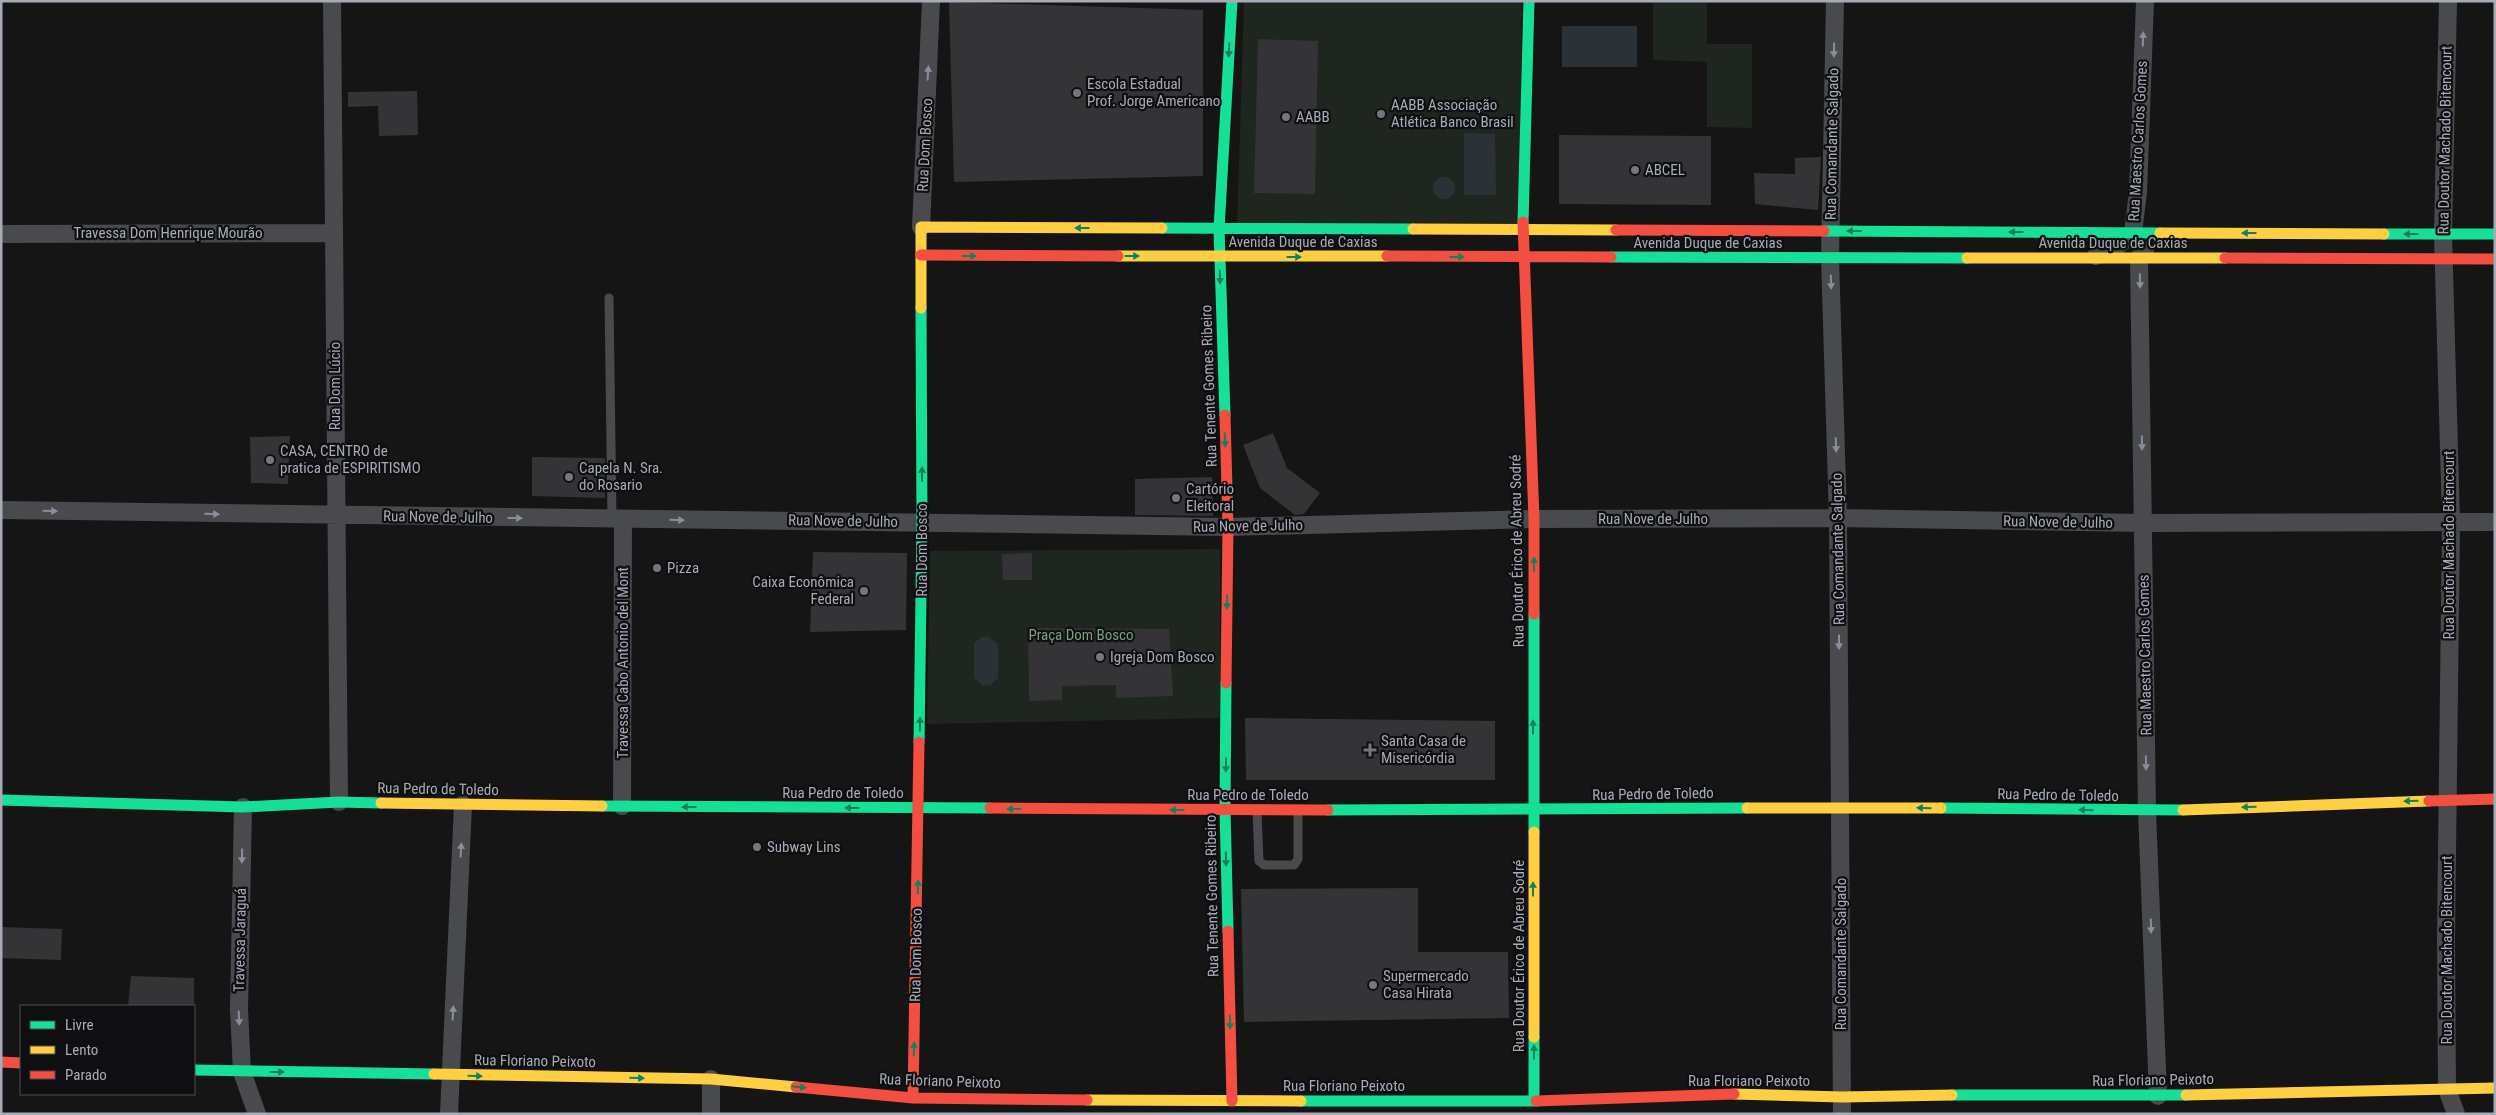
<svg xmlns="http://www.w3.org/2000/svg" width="2496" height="1115" font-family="'Roboto Condensed',sans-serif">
<rect width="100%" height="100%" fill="#151515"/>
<path fill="#1f251f" d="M1244,1H1522L1519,228L1237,226Z
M1653,1H1707V44H1752V128L1707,127V62L1653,60Z
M1220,549V718L927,724L930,551Z"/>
<path fill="#2a3238" d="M1562,26H1637V67H1562Z
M1464,133L1495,134L1496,195H1464Z
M1433 188a11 11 0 1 1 22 0a11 11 0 1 1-22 0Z
M982,637H989L998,644V678L991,685L983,686L974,678V643Z"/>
<path fill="#343436" d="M949,2L1203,10V176L954,182Z
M1258,39L1318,41L1315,194L1254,193Z
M417,91L418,135L379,136L378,106L348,107V92Z
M1559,135L1711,136V205L1559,204Z
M1821,157L1818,210L1755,204L1754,173L1795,174V158Z
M1273,433L1287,468L1320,493L1304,514L1295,515L1260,488L1243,445Z
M290,436L288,484L251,483L250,437Z
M532,457L605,458V498L532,496Z
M1212,477L1213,516L1135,515V479Z
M813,552L907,553L906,630L810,632Z
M1032,553V580H1003L1002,554Z
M1028,628L1169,629L1173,696L1116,698V685L1062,686V700L1029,701Z
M1245,718L1495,721V780H1246Z
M1418,888V952H1508L1509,1018L1244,1022L1241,889Z
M1,927L62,929L61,960L1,958Z
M131,976L194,978V1006H128Z"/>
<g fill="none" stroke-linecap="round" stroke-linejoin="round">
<path stroke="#494a4e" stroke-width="9" d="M609,298L612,519
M1257,811L1259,861L1264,865H1294L1298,859V811"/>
<path stroke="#494a4e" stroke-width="18" d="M332,1L339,802
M1835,1L1830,258L1838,518L1842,1114
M2448,1L2443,234L2451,522L2446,938L2447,1089L2456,1114
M921,227L931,1
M1,234L334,233
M2145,250L2139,258L2147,811L2158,1096
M2096,256L2116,247L2133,233L2138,192L2145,1
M1,510L1228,527L1534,519L1838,518L2144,523L2495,522
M622,806L623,519
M243,807L239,1009L242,1072L257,1114
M711,1079V1114
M449,1114L463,805"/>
<path stroke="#16e098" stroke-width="11" d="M1523,222L1529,1
M1162,228L1413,229
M1824,231L2160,233
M2384,234H2495
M1611,257L1967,258
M1225,415L1219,229L1232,1
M1534,614V832
M1226,683L1225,810L1228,931
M919,742L922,522L921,308
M1,800L243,807L339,802L381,803
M602,806L990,808
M1941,808L2183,810
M1328,810L1747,808
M1534,1037V1101
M194,1070L434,1074
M1952,1095H2186
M1301,1101H1536"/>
<path stroke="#ffcf43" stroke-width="11" d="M1413,229L1616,230
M2160,233L2384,234
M1118,256H1387
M1967,258H2225
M921,308V227L1162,228
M381,803L602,806
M1747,808H1941
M2183,810L2429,801
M1534,832V1037
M434,1074L711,1079L796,1087
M1734,1094L1842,1097L1952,1095
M2186,1095L2495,1088
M1087,1100L1301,1101"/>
<path stroke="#f24e42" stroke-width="11" d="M1523,222L1534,519V614
M1616,230L1824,231
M921,255L1118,256
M1387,256L1611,257
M2225,258L2495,259
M1225,415L1228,527L1226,683
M2429,801L2495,799
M990,808L1328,810
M1228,931L1232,1101
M1,1062L21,1063
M796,1087L913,1098L1087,1100
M913,1098L919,742
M1536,1101L1734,1094"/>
</g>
<defs><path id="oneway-solid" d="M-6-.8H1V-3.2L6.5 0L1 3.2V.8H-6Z" transform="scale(1.25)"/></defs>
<g fill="#8a8f97">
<use href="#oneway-solid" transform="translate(2143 39) rotate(-88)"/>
<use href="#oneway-solid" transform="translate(1834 50) rotate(91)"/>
<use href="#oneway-solid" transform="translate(928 73) rotate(-87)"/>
<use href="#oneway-solid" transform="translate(2140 281) rotate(89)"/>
<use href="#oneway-solid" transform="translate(1831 282) rotate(88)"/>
<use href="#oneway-solid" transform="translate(2142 443) rotate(89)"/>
<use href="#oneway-solid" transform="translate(1836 445) rotate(88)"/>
<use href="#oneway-solid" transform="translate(50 511) rotate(1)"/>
<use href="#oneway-solid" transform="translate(212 514) rotate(1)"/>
<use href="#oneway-solid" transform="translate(515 518) rotate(1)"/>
<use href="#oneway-solid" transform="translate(677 520) rotate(1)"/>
<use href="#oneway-solid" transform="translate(1839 642) rotate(90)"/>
<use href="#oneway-solid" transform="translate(2146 763) rotate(89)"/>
<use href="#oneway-solid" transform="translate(461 850) rotate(-87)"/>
<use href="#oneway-solid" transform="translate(242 856) rotate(91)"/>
<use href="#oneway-solid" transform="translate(2151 926) rotate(88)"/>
<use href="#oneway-solid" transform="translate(453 1013) rotate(-87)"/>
<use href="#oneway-solid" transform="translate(239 1018) rotate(87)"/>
</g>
<g fill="#13825b">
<use href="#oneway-solid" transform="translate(1229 50) rotate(93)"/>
<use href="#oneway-solid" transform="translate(1082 228) rotate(-180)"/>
<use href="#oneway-solid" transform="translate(1854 231) rotate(-180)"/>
<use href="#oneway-solid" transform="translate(2016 232) rotate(-180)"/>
<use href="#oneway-solid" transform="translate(2249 233) rotate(-180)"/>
<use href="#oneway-solid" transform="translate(2411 234) rotate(-180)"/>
<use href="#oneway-solid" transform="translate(969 256)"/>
<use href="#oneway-solid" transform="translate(1132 256)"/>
<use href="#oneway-solid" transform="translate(1294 257)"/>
<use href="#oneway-solid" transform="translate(1457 257)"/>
<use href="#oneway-solid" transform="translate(1220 277) rotate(88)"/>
<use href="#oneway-solid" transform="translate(1225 440) rotate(88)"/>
<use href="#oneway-solid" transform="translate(922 474) rotate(-90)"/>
<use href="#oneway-solid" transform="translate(1534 564) rotate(-90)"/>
<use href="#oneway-solid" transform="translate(1227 602) rotate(91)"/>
<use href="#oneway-solid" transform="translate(920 724) rotate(-89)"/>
<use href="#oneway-solid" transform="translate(1533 727) rotate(-90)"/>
<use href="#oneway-solid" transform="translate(1226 765) rotate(91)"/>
<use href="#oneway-solid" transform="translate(2411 801) rotate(178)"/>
<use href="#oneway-solid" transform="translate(689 807) rotate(-180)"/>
<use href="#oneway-solid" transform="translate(2249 807) rotate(178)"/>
<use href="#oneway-solid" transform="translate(852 808) rotate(-180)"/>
<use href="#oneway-solid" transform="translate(1924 808) rotate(-179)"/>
<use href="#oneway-solid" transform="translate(1014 809) rotate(-180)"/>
<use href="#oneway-solid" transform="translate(1177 810) rotate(-180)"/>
<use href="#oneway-solid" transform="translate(2086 810) rotate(-179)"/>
<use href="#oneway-solid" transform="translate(1226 859) rotate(89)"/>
<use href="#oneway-solid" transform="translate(918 887) rotate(-89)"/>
<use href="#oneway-solid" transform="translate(1533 889) rotate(-90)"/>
<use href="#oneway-solid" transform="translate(1230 1022) rotate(89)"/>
<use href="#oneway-solid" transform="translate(914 1049) rotate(-89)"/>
<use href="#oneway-solid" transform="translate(1534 1052) rotate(-90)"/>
<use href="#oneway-solid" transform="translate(277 1072)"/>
<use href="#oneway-solid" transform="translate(475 1076) rotate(1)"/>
<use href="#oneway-solid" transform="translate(637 1078) rotate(1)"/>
<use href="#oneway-solid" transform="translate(799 1087) rotate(6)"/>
</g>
<g fill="#73777e" stroke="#0f0f11" stroke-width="2">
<circle cx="1077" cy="93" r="5"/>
<circle cx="1381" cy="114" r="5"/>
<circle cx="1286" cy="117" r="5"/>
<circle cx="1635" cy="170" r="5"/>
<circle cx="270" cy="460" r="5"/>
<circle cx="569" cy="477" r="5"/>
<circle cx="1176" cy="498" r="5"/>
<circle cx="657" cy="568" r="5"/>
<circle cx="864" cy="591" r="5"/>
<circle cx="1100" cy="657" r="5"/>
<path d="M1367.5 742.5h5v5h5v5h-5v5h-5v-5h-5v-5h5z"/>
<circle cx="757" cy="847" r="5"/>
<circle cx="1373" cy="985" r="5"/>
</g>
<g text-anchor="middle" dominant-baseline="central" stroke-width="4.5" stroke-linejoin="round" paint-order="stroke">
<g font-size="15" fill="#a6acb6" stroke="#0f0f11" text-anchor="start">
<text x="1087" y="84">Escola Estadual<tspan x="1087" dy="17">Prof. Jorge Americano</tspan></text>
<text x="1391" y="105">AABB Associação<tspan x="1391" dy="17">Atlética Banco Brasil</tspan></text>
<text x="1296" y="117">AABB</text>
<text x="1645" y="170">ABCEL</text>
<text x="280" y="451">CASA, CENTRO de<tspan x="280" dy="17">pratica de ESPIRITISMO</tspan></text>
<text x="579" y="468">Capela N. Sra.<tspan x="579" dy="17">do Rosario</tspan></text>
<text x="1186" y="489">Cartório<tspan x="1186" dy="17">Eleitoral</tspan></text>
<text x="667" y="568">Pizza</text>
<text x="854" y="582" text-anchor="end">Caixa Econômica<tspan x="854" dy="17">Federal</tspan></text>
<text x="1110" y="657">Igreja Dom Bosco</text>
<text x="1381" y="741">Santa Casa de<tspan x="1381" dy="17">Misericórdia</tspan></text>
<text x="767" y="847">Subway Lins</text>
<text x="1383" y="976">Supermercado<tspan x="1383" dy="17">Casa Hirata</tspan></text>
</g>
<g font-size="15" fill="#a6acb6" stroke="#0f0f11">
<text transform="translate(2445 140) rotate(-89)">Rua Doutor Machado Bitencourt</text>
<text transform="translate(2138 141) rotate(-87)">Rua Maestro Carlos Gomes</text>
<text transform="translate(1832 144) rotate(-89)">Rua Comandante Salgado</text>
<text transform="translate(925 145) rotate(-87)">Rua Dom Bosco</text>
<text x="168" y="233">Travessa Dom Henrique Mourão</text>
<text x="1303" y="242">Avenida Duque de Caxias</text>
<text x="1708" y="243">Avenida Duque de Caxias</text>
<text x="2113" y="243">Avenida Duque de Caxias</text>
<text transform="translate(335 386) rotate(-90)">Rua Dom Lúcio</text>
<text transform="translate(1209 386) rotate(-92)">Rua Tenente Gomes Ribeiro</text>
<text transform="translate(438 517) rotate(1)">Rua Nove de Julho</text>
<text x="1653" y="519">Rua Nove de Julho</text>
<text transform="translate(843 521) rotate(1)">Rua Nove de Julho</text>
<text transform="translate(2058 522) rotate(1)">Rua Nove de Julho</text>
<text transform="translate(1248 526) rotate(-1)">Rua Nove de Julho</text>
<text transform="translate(2449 545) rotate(-90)">Rua Doutor Machado Bitencourt</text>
<text transform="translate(1838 549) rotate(-91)">Rua Comandante Salgado</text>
<text transform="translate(922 550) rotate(-90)">Rua Dom Bosco</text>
<text transform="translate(1517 551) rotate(-91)">Rua Doutor Érico de Abreu Sodré</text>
<text transform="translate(2145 655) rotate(-91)">Rua Maestro Carlos Gomes</text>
<text transform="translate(623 663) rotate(-90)">Travessa Cabo Antonio del Mont</text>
<text transform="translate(438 789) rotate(1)">Rua Pedro de Toledo</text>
<text x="843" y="793">Rua Pedro de Toledo</text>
<text transform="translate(1653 794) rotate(-1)">Rua Pedro de Toledo</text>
<text x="1248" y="795">Rua Pedro de Toledo</text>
<text transform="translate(2058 795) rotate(1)">Rua Pedro de Toledo</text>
<text transform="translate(1212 896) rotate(-91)">Rua Tenente Gomes Ribeiro</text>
<text transform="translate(240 940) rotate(-89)">Travessa Jaraguá</text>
<text transform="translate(2447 950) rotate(-90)">Rua Doutor Machado Bitencourt</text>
<text transform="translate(1841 954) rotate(-90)">Rua Comandante Salgado</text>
<text transform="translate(916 955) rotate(-89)">Rua Dom Bosco</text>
<text transform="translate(1519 956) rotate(-90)">Rua Doutor Érico de Abreu Sodré</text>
<text transform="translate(535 1061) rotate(1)">Rua Floriano Peixoto</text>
<text transform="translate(2153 1080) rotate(-1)">Rua Floriano Peixoto</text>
<text transform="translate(940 1081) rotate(2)">Rua Floriano Peixoto</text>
<text x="1749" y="1081">Rua Floriano Peixoto</text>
<text x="1344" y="1086">Rua Floriano Peixoto</text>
</g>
<g font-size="15" fill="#7da07e" stroke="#0f0f11">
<text x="1081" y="635">Praça Dom Bosco</text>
</g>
</g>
<rect width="2496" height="1115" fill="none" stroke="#a6acb6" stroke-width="5"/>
<rect x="20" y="1005" width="175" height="90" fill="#0f0f11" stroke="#4b4e53"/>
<rect x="30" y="1021" width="25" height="8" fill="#16e098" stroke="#4b4e53"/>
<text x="65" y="1030" font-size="15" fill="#a6acb6">Livre</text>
<rect x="30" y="1046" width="25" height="8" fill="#ffcf43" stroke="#4b4e53"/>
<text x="65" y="1055" font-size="15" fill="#a6acb6">Lento</text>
<rect x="30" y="1071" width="25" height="8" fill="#f24e42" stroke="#4b4e53"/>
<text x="65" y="1080" font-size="15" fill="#a6acb6">Parado</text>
</svg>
